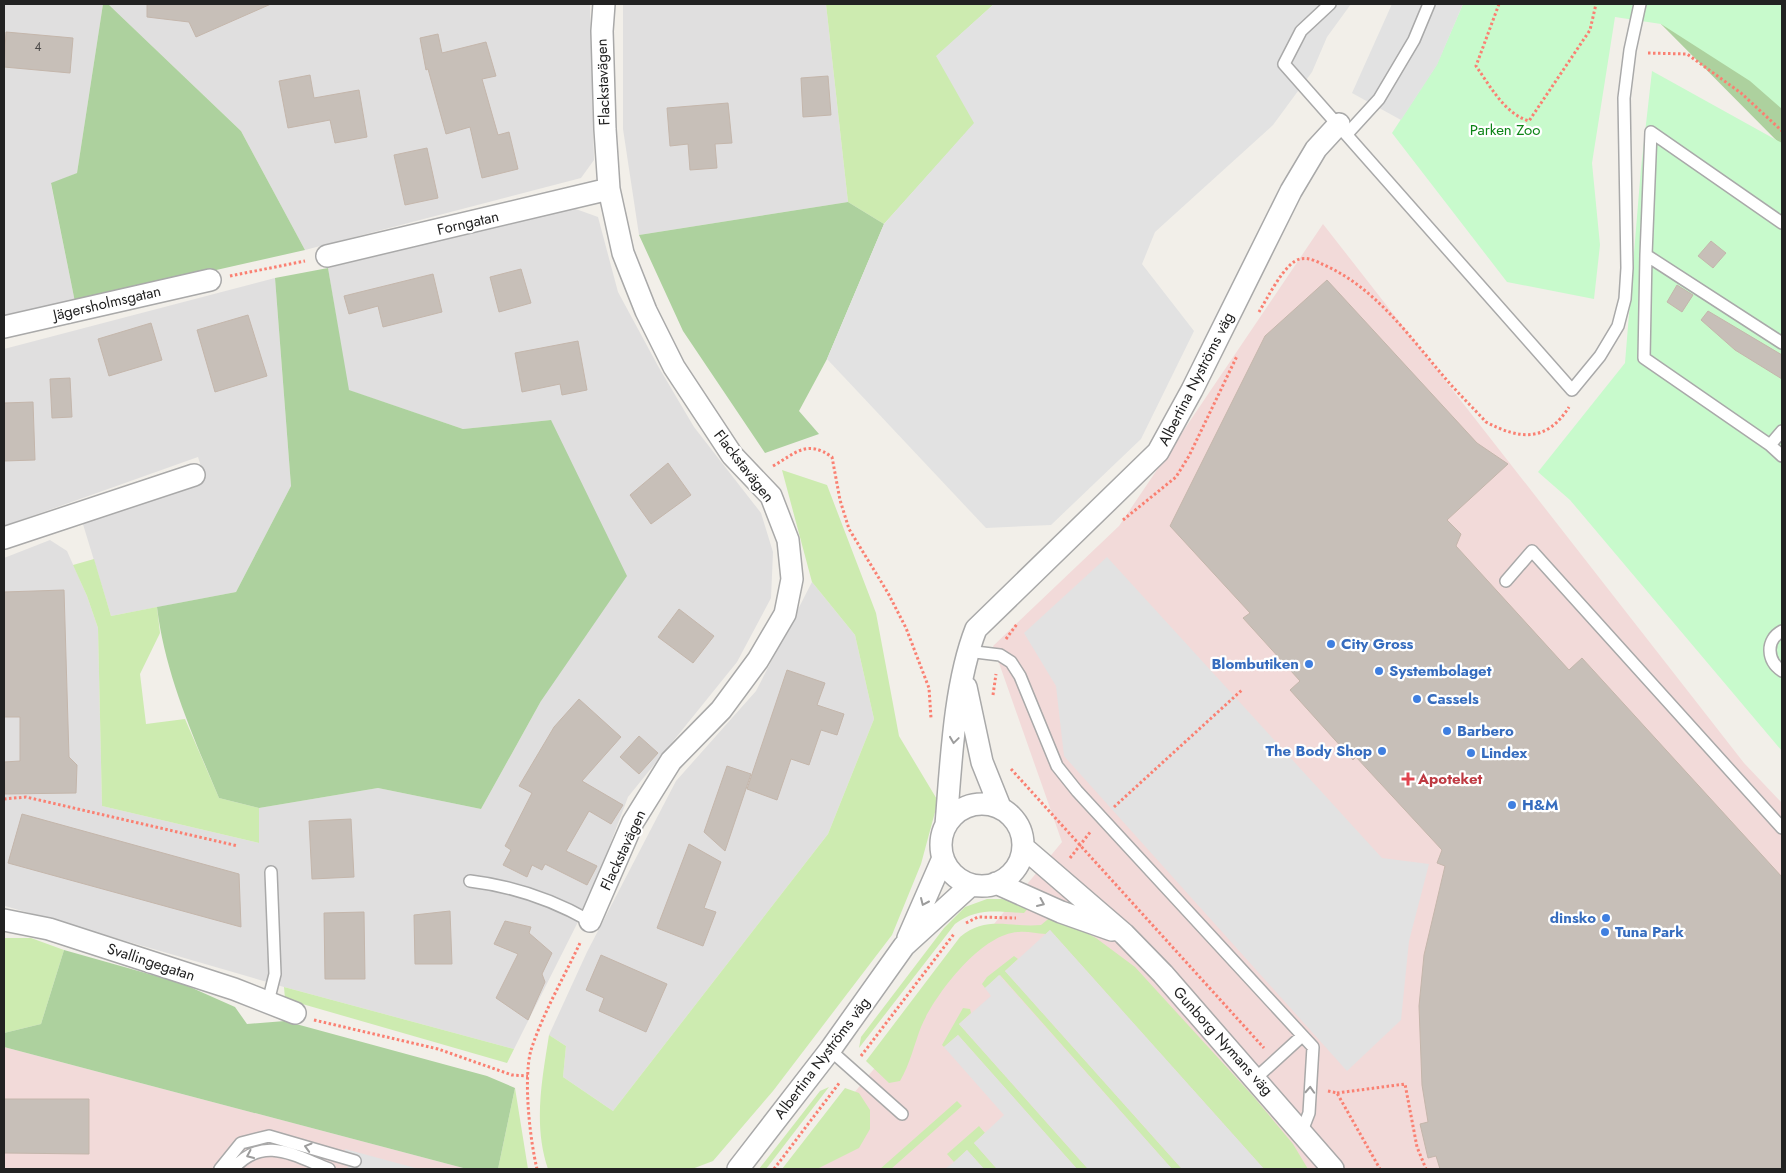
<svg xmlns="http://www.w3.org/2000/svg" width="1786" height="1173" font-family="Jost,sans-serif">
<rect width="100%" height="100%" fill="#f2efe9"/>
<path fill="#e0dfdf" d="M4,4H103L77,173L51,184L75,302L4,316Z
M108,4H590L594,160L581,178L305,250L241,131Z
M623,4H826L848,202L639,235L623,129Z
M573,208L598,217L618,292L658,366L694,427L761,513L773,552L771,598L737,662L628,797L589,900L514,1049L284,987L5,906L4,558L50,540L67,551L87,596L98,628L102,806L259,843V808L378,788L481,809L541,701L551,420L463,429L348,390L328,268Z
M275,278L291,486L236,592L111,616L82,521L205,479L198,457L4,526V349Z
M812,582L855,635L874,719L828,834L613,1111L563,1077L566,1046L549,1035L587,952L676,781L756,691Z"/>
<path fill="#f2dad9" d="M1323,224L1744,763L1782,803V1169H791L1062,842L993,646L1119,526Z
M4,1047L467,1169H4Z"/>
<path fill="#cdebb0" d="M826,4H994L937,56L975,123L884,224L848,202Z
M782,470L827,485L876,613L899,736L938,801L921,864L892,935L773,1091L713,1161L692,1169H548C533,1125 542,1080 549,1035L566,1046L563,1077L613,1111L828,834L874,719L855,635L812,582Z
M94,559L111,616L157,607L160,633L140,674L146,724L185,719L219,798L259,808V843L102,806L98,628L87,596L73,565Z
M987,899H1002L1030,906L1024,913C997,912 978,907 955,924L859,1048L861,1037L944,928L965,907Z
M1053,915L1096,938L1135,967L1253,1096L1293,1144L1308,1169H1264L1050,930L1046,934C1036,934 1028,931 1019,932C981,933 934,996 921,1027C914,1045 910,1064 900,1081L889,1083L866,1061L960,937C987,915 1010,928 1041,925Z
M4,938H31L64,950L41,1024L4,1033Z
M1014,956L1018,959L1005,971L1182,1169H1172L1000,975L985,988L982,984L987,977Z
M284,987L514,1049L507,1063L285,999Z
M963,1008L970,1009L971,1013L959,1024L1088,1169H1077L958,1035L944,1047L942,1045Z
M829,1087L766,1169H759L820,1091Z
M515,1088L528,1169H498Z
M845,1088L859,1093L870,1110V1129L859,1148L817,1169H782Z
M957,1101L962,1106L891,1169H880Z
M979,1126L985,1133L974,1143L997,1169H984L967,1150L954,1162L947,1154Z"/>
<path fill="#add19e" d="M103,4H108L241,131L305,250L75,302L51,183L77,173Z
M1782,4V146L1661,24Z
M848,202L884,224L827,359L799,411L819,434L765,453L683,331L639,235Z
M328,268L349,390L463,429L551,420L627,576L541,701L481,809L378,788L259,808L219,798C193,736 165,674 157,607L236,592L291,486L275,278Z
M64,950L181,983L235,1007L247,1024L285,1021L487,1076L515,1088L498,1169H467L4,1047V1033L41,1024Z"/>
<path fill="#c8facc" d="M1463,4H1782V109L1750,81L1661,24L1615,17L1592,163L1600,245L1594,299L1507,282L1392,133L1437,64Z
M1652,71L1782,143V751L1570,500L1538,472L1625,363L1641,168Z"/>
<path fill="#e2e2e2" d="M994,4H1351L1327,37L1312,72L1273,125L1155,232L1142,264L1194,331L1141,439L1051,525L986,528L827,359L884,224L974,123L936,56Z
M1392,4H1463L1437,65L1401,120L1352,93Z
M1107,557L1382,858L1429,864L1409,941L1401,1020L1347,1071L1064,756L1056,686L1024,633Z
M1050,930L1264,1169H1182L1005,971Z
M999,975L1172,1169H1088L959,1024L991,996L985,988Z
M958,1035L1077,1169H997L974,1143L1004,1115L944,1047Z
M345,1149L419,1169H348Z
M967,1150L984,1169H945L954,1162Z"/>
<path fill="#c7bfb8" stroke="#c4b6ab" d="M147,4H271L196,37L189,22L147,17Z
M6,32L73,38L70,73L4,67Z
M438,34L442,53L486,42L496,76L482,79L498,135L509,132L518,169L482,178L470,127L446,134L428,69L426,70L420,38Z
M310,75L314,98L359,90L367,137L335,143L330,120L288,128L279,81Z
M828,76L831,115L803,117L801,78Z
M728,103L732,143L715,144L717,168L690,170L688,144L670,146L667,108Z
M427,148L438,198L405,205L394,155Z
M1711,241L1726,253L1713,268L1698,256Z
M521,269L531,303L499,312L490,277Z
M433,274L442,312L383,327L378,306L349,314L344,296Z
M1327,280L1477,443L1508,464L1447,520L1461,534L1456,546L1569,670L1582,658L1782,877V1169H1440L1436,1156L1428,1158L1420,1124L1428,1122L1422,1085L1419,1006L1424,955L1445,866L1437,863L1442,850L1356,757L1353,760L1290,690L1300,681L1243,618L1250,613L1170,526L1265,336Z
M1677,285L1693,295L1682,312L1667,302Z
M1708,311L1782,355V379L1735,350L1701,320Z
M248,315L267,376L215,392L197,330Z
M151,323L162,360L109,376L98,339Z
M578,341L587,390L562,395L560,384L522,392L515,353Z
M70,378L72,417L52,418L50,379Z
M33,402L35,460L4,461V403Z
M668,463L691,495L651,524L630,495Z
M64,590L69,757L77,765L76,793L5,794L4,762L20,761V717H4V592Z
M679,609L714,636L693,663L658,637Z
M787,670L825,683L817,705L844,714L837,735L821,730L809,765L791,759L777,800L747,789Z
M579,699L621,737L582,781L623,805L611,824L589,811L566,851L597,866L587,885L545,864L542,870L532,865L527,877L503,865L511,850L505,846L532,793L519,786L554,727Z
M639,736L658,753L639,774L620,757Z
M727,766L751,774L725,851L704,832Z
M22,814L239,874L241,927L8,863Z
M351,819L354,877L312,879L309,821Z
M689,844L721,862L704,908L716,912L703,946L657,928Z
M450,911L452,964H415L414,915Z
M364,912L365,979H325L324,913Z
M505,921L531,927L529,933L552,953L542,974L545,982L528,1020L496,998L518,954L494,944Z
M601,955L667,984L646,1032L599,1011L604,998L586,990Z
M4,1099H89V1154L4,1153Z"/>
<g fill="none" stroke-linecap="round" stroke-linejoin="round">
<g stroke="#a9a9a9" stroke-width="14">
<path id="lane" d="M1330,4L1301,31L1284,64L1572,390L1600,356L1618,326L1625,299L1627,268L1624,98L1630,50L1640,4
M1347,134L1379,99L1414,40L1429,4
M1782,223L1651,132L1646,255L1782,343
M1646,255L1644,358L1770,445
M1782,431L1770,445L1782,456
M1506,581L1532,551L1782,828
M1782,631C1765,640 1767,661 1782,671
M967,651L1000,655L1011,662L1020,676L1057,766L1077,791L1313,1047L1309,1113L1302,1131
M470,881C512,886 553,900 590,921
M268,1002L275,974L271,872
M830,1050L902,1114
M1256,1078L1302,1036
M220,1169L241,1143L269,1136L355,1161
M233,1169C263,1135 293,1155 329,1169"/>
</g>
<g stroke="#a9a9a9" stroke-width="24">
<path id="street" d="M327,256L609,189
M4,327L210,280
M4,538L194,475
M966,687L982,762L1000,807
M941 845a41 41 0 1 1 82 0a41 41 0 1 1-82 0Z
M946,825C951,764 954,685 976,629L1158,452L1192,390L1291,191L1316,149L1339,124
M1023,847L1124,934L1163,974L1333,1169
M996,883L1061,912L1112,930
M4,920L49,929L234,989L295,1013
M590,921L633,822L671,761L721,710L758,660L785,614L792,579L788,540L771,496L732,455L674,367L646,311L623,253L609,189L605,129L602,31L604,4
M908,938L943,858
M738,1169L830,1050L904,946L971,885"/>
</g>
<path stroke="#fa8072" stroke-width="3" stroke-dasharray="2.5 2.5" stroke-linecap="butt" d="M1499,4L1476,66C1490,86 1505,114 1529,121L1590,30L1596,4
M1648,53L1687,54L1741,93L1782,131
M230,276L305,261
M1259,312C1267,299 1285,262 1300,259C1308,257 1316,261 1322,264C1378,288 1413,342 1452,386C1463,398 1475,410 1486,422C1520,440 1547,442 1569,407
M773,466C796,453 807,439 832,457L840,500L849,529L888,593L906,628L929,688L931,718
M1123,520L1176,477L1189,456L1237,356
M1006,639L1017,624
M993,695L996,674
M1011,769L1264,1048
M4,799L26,797L238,846
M1114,807L1243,689
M1070,858L1091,831
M966,923L978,917L1016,918
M314,1020L438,1049L512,1075L528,1076
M861,1056L954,934
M1328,1091L1337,1093L1380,1169
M1337,1093L1405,1084L1417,1147L1426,1169
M537,1169C530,1140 523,1079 531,1050C543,1013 564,977 581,941
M774,1169L840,1082"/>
<use href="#lane" stroke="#fff" stroke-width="11"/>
<use href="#street" stroke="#fff" stroke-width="21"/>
</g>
<defs><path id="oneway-chevron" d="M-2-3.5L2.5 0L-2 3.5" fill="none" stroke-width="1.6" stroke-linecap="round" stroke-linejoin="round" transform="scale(1.25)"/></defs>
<g stroke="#9c9c9c">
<use href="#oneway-chevron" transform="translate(954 740) rotate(98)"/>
<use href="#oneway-chevron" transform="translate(924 902) rotate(114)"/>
<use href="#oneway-chevron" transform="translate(1041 903) rotate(24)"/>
<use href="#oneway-chevron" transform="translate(1310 1090) rotate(-87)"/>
<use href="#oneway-chevron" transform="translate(308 1147) rotate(-164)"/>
<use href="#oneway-chevron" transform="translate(250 1155) rotate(156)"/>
</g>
<g fill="#3f7fe0" stroke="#fff" stroke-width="2">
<circle cx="1331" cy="644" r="5"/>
<circle cx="1309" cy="664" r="5"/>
<circle cx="1379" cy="671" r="5"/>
<circle cx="1417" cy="699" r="5"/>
<circle cx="1447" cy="731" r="5"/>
<circle cx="1382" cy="751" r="5"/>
<circle cx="1471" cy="753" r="5"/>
<circle cx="1512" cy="805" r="5"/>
<circle cx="1606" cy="918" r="5"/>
<circle cx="1605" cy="932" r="5"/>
</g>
<path fill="#e0444e" stroke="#fff" stroke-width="2" d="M1405.5 771.5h5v5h5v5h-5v5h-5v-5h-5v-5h5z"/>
<g text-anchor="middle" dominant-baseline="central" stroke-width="4.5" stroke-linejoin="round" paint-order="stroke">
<g font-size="12" fill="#4b4948">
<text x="38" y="47">4</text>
</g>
<g font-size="15" fill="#222" stroke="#fff">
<text transform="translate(603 82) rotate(-92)">Flackstavägen</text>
<text transform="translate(468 223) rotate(-13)">Forngatan</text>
<text transform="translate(107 303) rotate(-13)">Jägersholmsgatan</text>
<text transform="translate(1196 379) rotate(-63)">Albertina Nyströms väg</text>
<text transform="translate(744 466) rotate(52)">Flackstavägen</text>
<text transform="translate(623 850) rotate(-65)">Flackstavägen</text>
<text transform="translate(151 962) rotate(18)">Svallingegatan</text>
<text transform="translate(1223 1041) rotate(48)">Gunborg Nymans väg</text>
<text transform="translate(822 1058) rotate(-53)">Albertina Nyströms väg</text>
</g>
<g font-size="15" fill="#0c8416" stroke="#fff">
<text x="1505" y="130">Parken Zoo</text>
</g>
<g font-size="15" font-weight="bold" fill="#366cbe" stroke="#fff" text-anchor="start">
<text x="1341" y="644">City Gross</text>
<text x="1299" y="664" text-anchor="end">Blombutiken</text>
<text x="1389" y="671">Systembolaget</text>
<text x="1427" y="699">Cassels</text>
<text x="1457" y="731">Barbero</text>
<text x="1372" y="751" text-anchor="end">The Body Shop</text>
<text x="1481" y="753">Lindex</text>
<text x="1522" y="805">H&amp;M</text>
<text x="1596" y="918" text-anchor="end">dinsko</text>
<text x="1615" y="932">Tuna Park</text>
</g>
<g font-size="15" font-weight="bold" fill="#be3a42" stroke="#fff" text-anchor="start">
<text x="1418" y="779">Apoteket</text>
</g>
</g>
<rect width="1786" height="1173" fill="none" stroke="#222222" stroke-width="10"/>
</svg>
